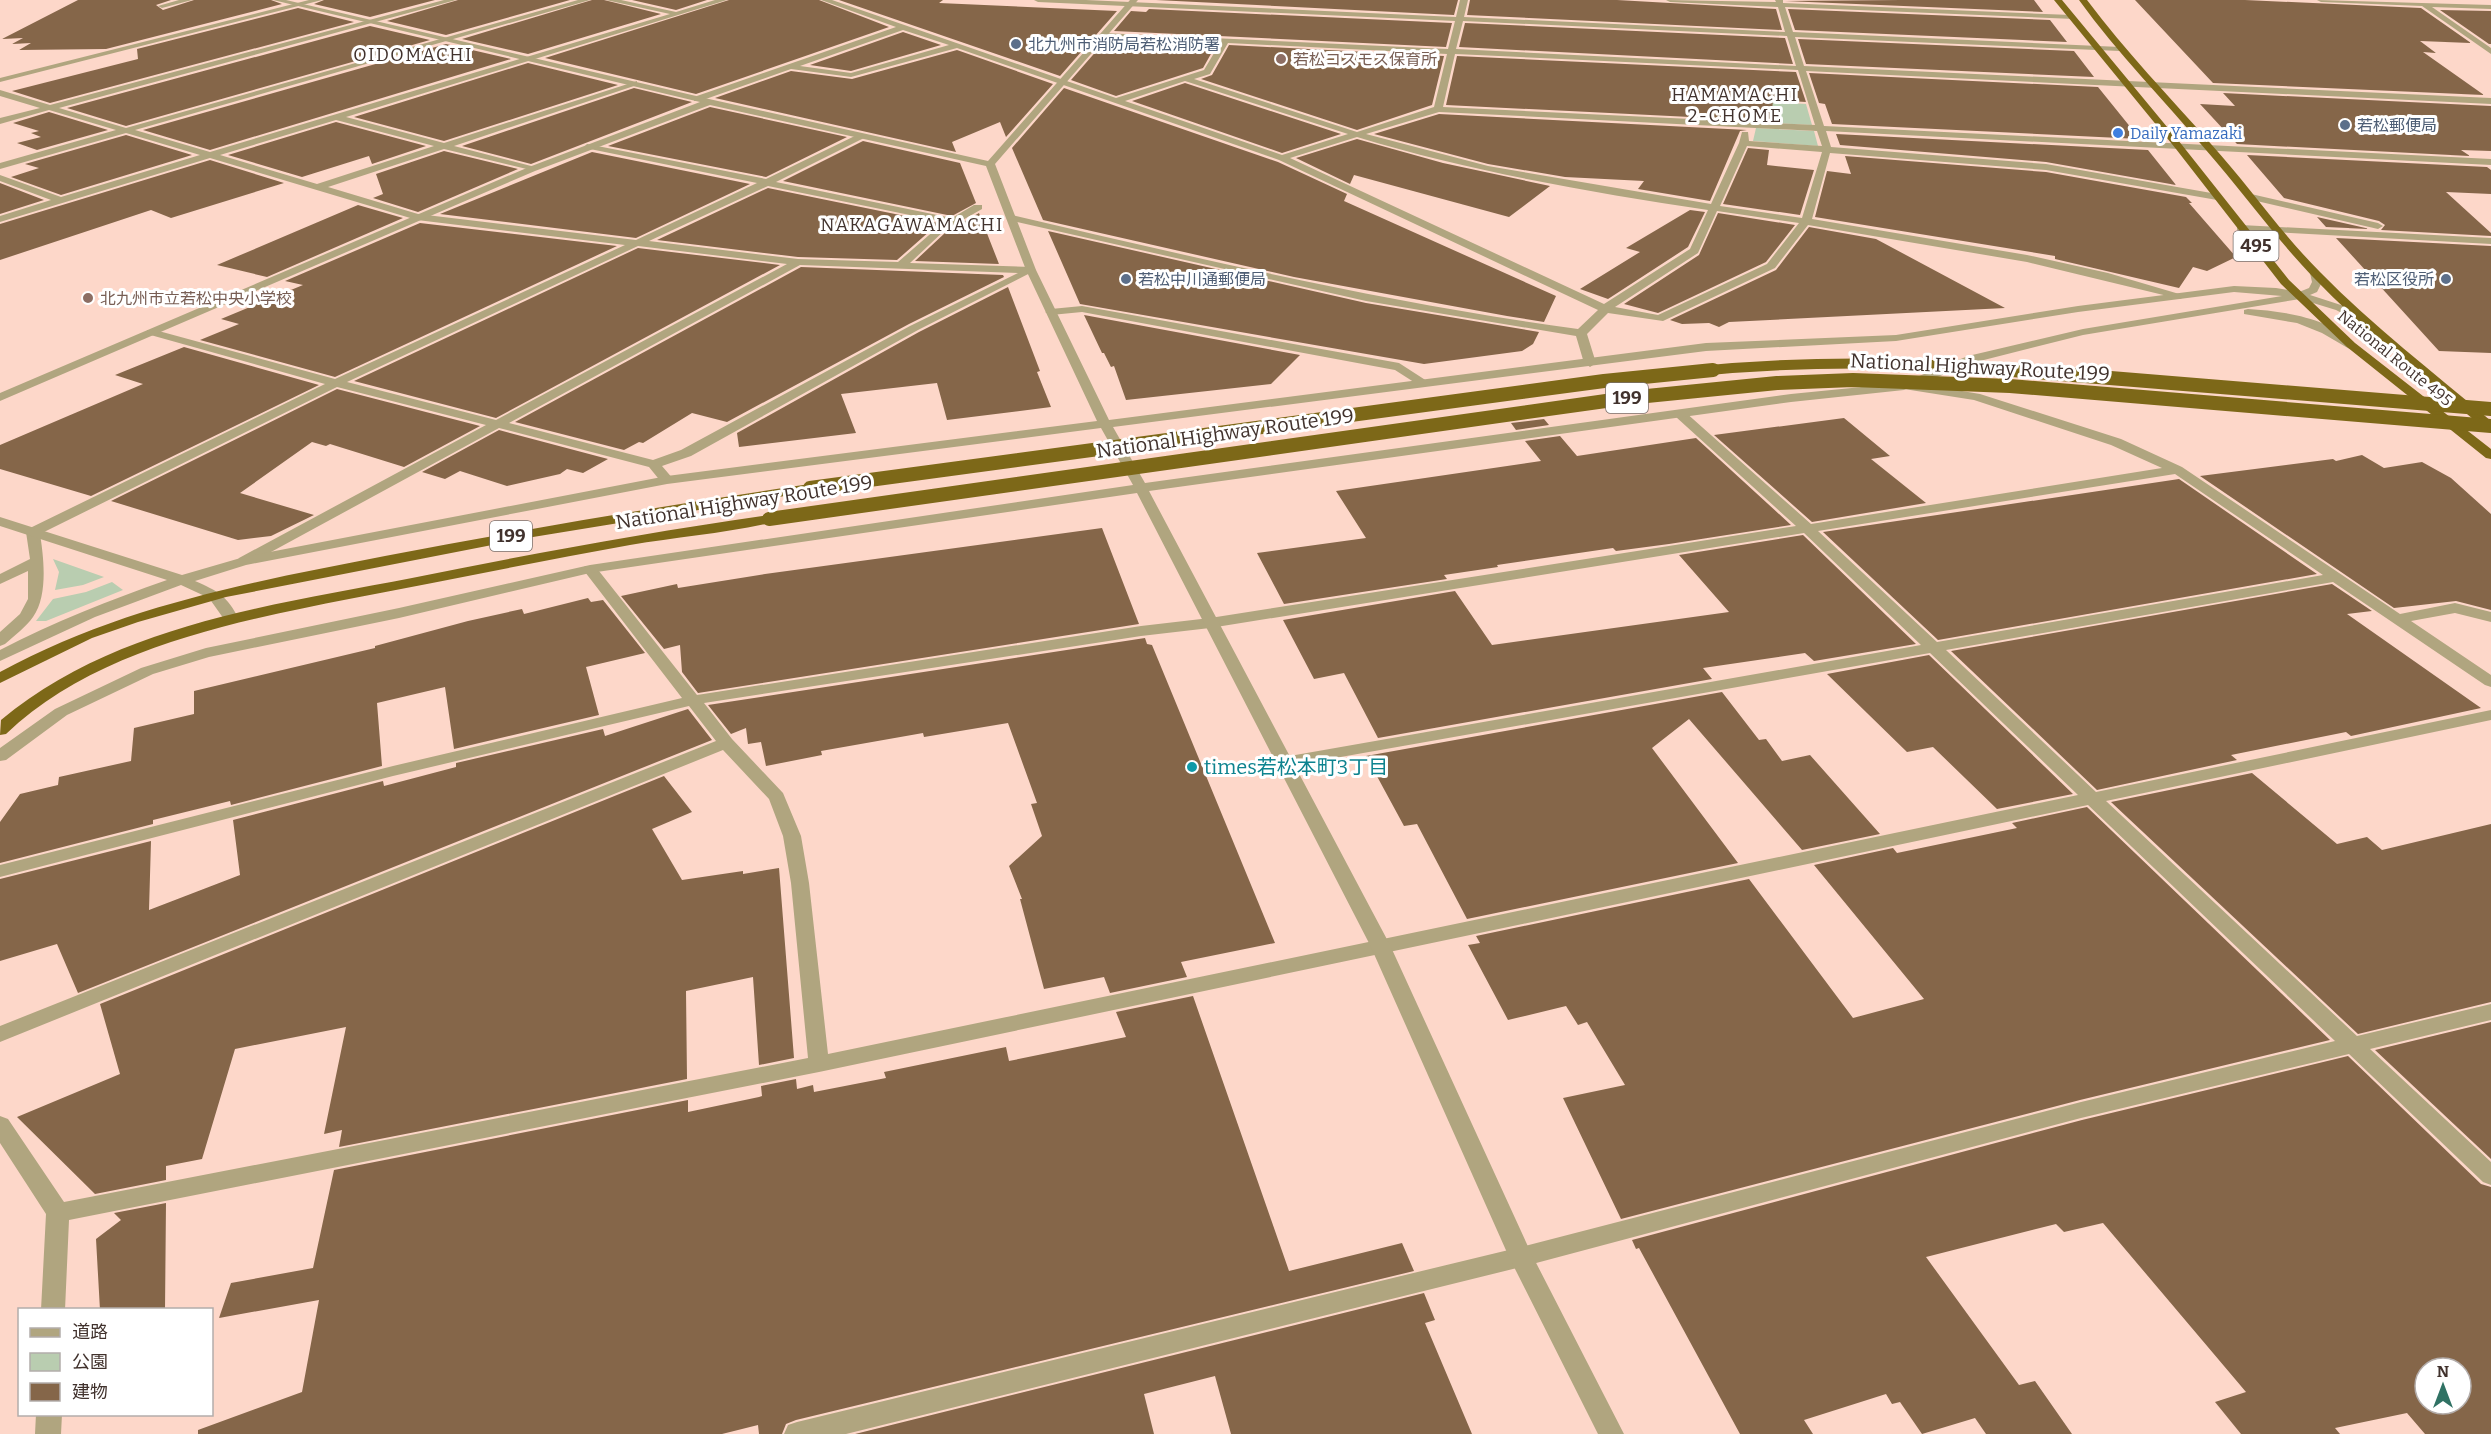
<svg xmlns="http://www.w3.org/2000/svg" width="2491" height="1434" font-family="Bitter,'Noto Sans JP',serif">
<rect width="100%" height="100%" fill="#fdd7c9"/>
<path fill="#b9cdb0" d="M1715,98L1806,104L1812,125L1720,120Z
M1756,128L1814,131L1818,146L1753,141Z
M53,559L104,577L83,585L55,590L59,572Z
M112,582L123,590L46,621H36L53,599L86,592Z"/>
<path fill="#856649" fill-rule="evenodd" d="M78,0H171L156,5L163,10L194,0H271L282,4L106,49L19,50L31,43L12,44L23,38L2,39Z
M324,0H435L370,17L314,4Z
M458,0H570L446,35L387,21Z
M592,0H604L661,14L528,54L462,39Z
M632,0H707L676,10Z
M729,0H819L889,27L696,94L545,58Z
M839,0H943L939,3L1117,11L1060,76Z
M1156,0H1458L1454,15Z
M1470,0H1617L1776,9L1782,30L1467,15Z
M1901,0H2034L2043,12L1785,1Z
M2135,0H2245L2421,8L2471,43L2420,41L2436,53L2423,52L2484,95L2213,83Z
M298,8L354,22L50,103L12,91L138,59L137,49Z
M1149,9L1452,23L1446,47L1114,31L1131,11L1146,12Z
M1788,9L2050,20L2067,42L1795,30Z
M2440,10L2491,11V44H2489Z
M1465,23L1785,38L1793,64L1459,47Z
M370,26L430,40L126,126L67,108Z
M903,32L941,45L851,71L810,65Z
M1798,39L2074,51L2094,77L1806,64Z
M1106,40L1216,45L1203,68L1116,96L1071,80Z
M446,44L511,59L210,150L143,130Z
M1229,45L1444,56L1432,105L1357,130L1201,79L1212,75Z
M957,50L1053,84L1006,137L1000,122L952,142L956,152L715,98L791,71L852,79Z
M1457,56L1796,72L1806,102L1773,100L1771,121L1446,105Z
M528,63L618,85L444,141L354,117Z
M1809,73L2098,87L2140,139L1832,124L1825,104L1819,103Z
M1185,83L1341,134L1282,153L1132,101Z
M634,88L692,102L531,164L462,146Z
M1064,88L1278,162L1347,194L1344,201L1556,296L1544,322L1507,316L1294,277L1043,220L1012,148Z
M2223,93L2491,106V151L2461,150L2470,156L2237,144L2200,104L2235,106Z
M710,107L847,137L766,177L608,146Z
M49,112L108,130L37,150L17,143L41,137L31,133L39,131L13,123Z
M1439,114L1747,130L1740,131L1710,201L1638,189L1644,181L1565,177L1488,164L1374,134Z
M336,122L426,146L372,164L369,156L302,177L228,155Z
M1836,134L2148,150L2176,185L2046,162L1840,145Z
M126,135L192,155L61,195L11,177L39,168L25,164Z
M1357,139L1443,163L1550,186L1509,217L1354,175L1350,184L1296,158Z
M863,141L960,163L976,203L952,216L783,181Z
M1748,148L1769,150L1767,165L1814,170L1800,215L1723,204Z
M444,151L518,169L418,212L373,198L383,194L376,174Z
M592,152L750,184L636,238L440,214Z
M2247,155L2487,167L2491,170V194L2446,192L2491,233V236L2381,230L2385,225L2379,221L2284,198Z
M1845,156L2046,172L2186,197L2192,203H2189L2236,257L2207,271L2193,267L2179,288L2055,259V256L1815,217L1827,171L1851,174Z
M210,160L284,183L171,218L151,210L0,260V224Z
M0,183L44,200L0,214Z
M768,188L939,223L897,260L798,257L657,240Z
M358,205L403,218L267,277L217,265Z
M1690,210L1705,212L1688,247L1608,299L1580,289L1640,252L1626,248Z
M979,213L999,264L915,261L946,232Z
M1718,213L1795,225L1766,262L1658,313L1624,304L1699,255Z
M2317,217L2370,229L2326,227Z
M420,223L617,246L335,377L200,340L239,324L221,319L303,285L285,281Z
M1809,227L1876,239L2005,308L1729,322L1719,327L1709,323L1682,324L1670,320L1776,270Z
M1048,231L1366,303L1539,332L1533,344L1522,351L1424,364L1080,304Z
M2336,238L2491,246V353L2439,351Z
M638,248L780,265L496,418L354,381Z
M801,267L1003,275L1004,277L909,324L727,422L692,413L643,443L639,442L624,450L515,422Z
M1008,287L1040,371L1037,372L1051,407L947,420L937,383L841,394L856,433L739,447L737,433L919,332Z
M1084,315L1300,355L1271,384L1126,400L1114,366L1111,367L1104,353H1102Z
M184,347L319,385L91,496L0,469V445L143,384L115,375Z
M337,389L480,426L404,467L330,444L326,446L312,442L240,493L314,515L271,536L238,540L111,501Z
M1844,418L1890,456L1871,459L1926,503L1812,522L1714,435Z
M1544,419L1549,425L1516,430L1511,423Z
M499,430L608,459L583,473L567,469L560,474L507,486L460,471L445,479L422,472Z
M1560,436L1577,456L1696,438L1791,525L1669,544L1616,551L1613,548L1497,565L1498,567L1444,575L1447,579L1284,604L1257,553L1366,538L1336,491L1541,461L1525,441Z
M2362,455L2384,468L2422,462L2451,478L2491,514V610L2456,601L2394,608L2200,476L2333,459L2336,461Z
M2179,479L2317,574L1938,640L1823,532Z
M1102,528L1139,624L698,693L682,672L680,645L664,649L621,596L677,584L678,588L765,574Z
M1803,535L1916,644L1814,661L1805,653L1703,668L1712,679L1378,738L1344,673L1314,679L1283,620L1455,591L1492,645L1729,612L1679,555Z
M2332,584L2372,611L2347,614L2481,708L2351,736L2346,732L2231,755L2237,760L2097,790L1951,651Z
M588,598L591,602L603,600L645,653L586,667L599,715L454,749L445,687L377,703L382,766L231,805L230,801L153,820V824L0,863V822L20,794L58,785L59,777L131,761L134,728L194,714V691L375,648V646L468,621L522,609L524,614Z
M1145,638L1147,644L1152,645L1275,943L1181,962L1187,977L1110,993L1104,977L1044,989L1020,899H1022L1009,866L1042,836L1031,804L1037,803L1008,723L924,737L923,733L821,751L822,755L766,766L761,742L748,744L746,728L731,734L708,705Z
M1929,655L2073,794L1997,809L1933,747L1907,752L1827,674Z
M1722,692L1759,740L1766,739L1782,761L1810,755L1880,834L1802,850L1689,719L1652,748L1738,863L1467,919L1417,824L1404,826L1366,756Z
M688,709L712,740L78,993L57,944L0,961V879L151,841L149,910L240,875L233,820L383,781L384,786L456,767V763L603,729L605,736Z
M2252,773L2337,844L2367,837L2382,850L2491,824V1002L2358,1034L2111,802Z
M664,776L692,812L652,829L682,880L743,871V874L779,868L794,1058L759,1065L753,977L686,991L687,1079L339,1147L342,1130L324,1134L346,1027L235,1049L202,1159L166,1166V1180L95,1194L17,1117L120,1074L100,1004Z
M2087,807L2330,1040L2080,1100L1621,1219L1563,1098L1625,1085L1587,1022L1578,1025L1566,1006L1508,1020L1468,945L1480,943L1476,936L1749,879L1853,1018L1924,999L1814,865L1893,848L1897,853L2017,828L2012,823Z
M1193,996L1289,1271L1402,1243L1414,1271L796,1420L786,1424L782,1434H759L758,1425L722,1434H198V1430L302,1392L319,1300L219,1318L231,1283L313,1268L334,1170L688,1100V1112L759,1097L762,1096L761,1086L796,1079L797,1089L813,1085L814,1092L886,1078L884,1072L1006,1047L1009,1061L1126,1037L1116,1012Z
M2491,1022V1159L2375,1050Z
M2348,1056L2481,1184L2491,1187V1434H2425L2407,1413L2335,1428L2340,1434H2241L2215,1402L2246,1392L2103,1223L2064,1232L2056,1224L1926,1257L2019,1385L2035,1381L2072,1434H1986L1975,1418L1922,1434L1900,1402L1892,1404L1886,1394L1804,1420L1813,1434H1740L1639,1248L1636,1249L1632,1240L2082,1120ZM2425,1368H2461V1404H2425Z
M166,1203L165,1310H100L96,1239L121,1220L114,1213Z
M1424,1293L1435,1320L1425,1323L1472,1434H1231L1215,1376L1144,1394L1154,1434H855Z"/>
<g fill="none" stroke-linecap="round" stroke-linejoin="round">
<path fill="#b0a57f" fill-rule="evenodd" d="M179,0H192L162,8L158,6Z
M309,0H322L0,82V78Z
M444,0H456L59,108L126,128L578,0H590L135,130L210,152L670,14L606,0H621L676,12L715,0H727L346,117L444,143L637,81V85L454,146L535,167V171L444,149L328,187L418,214L636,240L757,183L590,149L585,146L587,144L766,179L861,133L865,136L864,138L776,182L952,218L974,205H982V209L945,230L910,263L1031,267L1036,270L918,330L691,456L662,466L674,480L672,483H662L649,467L499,428L249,564H239L237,561L239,558L486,425L337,387L40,534C44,559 48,596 33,617C26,627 14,636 5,644L0,646V632L20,614L28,599V571L0,584V574L30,559L26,532L28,529L325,384L147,334V330H155L335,379L625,245L417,220L210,158L0,222V216L51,200L0,181V175L61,197L200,155L126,133L0,169V163L116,130L49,110L0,124V118L40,108L0,96V90L50,105ZM336,120L434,146L317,184L220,155ZM768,186L944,222L898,262L798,259L649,241ZM638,246L787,264L496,420L347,382ZM800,265L1018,273L910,326L681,450L653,460L509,423Z
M821,0H832L1116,98L1204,70L1220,43L1100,37L1099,35L1103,33L1448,49L1455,21L1038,2L1034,0H1086L1456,17L1460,0H1468L1464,17L1785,32L1778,7L1670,2L1666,0L1776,2L1775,0H1783V3L2071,15L2074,19L1785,7L1793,32L2120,47L2124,49L2120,51L1795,37L1804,66L2491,98V104L1806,71L1824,126L2491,159V165L1826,131L1831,147L2046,164L2217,194L2222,197L2217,200L2046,170L1830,153L1812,219L2027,255L2108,273L2186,296L2180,299L2027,262L1808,225L1775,268L1663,321L1608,313L1587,334L1596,363L1590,367L1584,363L1576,336L1366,301L1008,220L1007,218L1012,215C1200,259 1387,303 1578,329L1598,310L1279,160L957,48L851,77L791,69L700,101H694V97L896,27ZM1463,21L1787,36L1796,66L1456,49ZM903,30L949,45L851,73L800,66ZM1228,43L1447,54L1434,107L1357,132L1194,79L1210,74ZM1455,54L1798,70L1815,125L1443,107ZM1185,81L1348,134L1282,155L1125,101ZM1439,112L1817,131L1822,146L1749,141L1748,132H1742L1739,143L1711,204L1488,166L1366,134ZM1357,137C1472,172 1590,192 1708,210L1690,249L1604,304L1290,158ZM1747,146L1822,152L1802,218L1720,206ZM1717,211L1799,223L1767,264L1658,315L1615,307L1698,253Z
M2317,0L2491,5V9L2432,7L2491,48V54L2422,6L2321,2Z
M2251,194L2378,223L2383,226L2378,229L2248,199L2246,197Z
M2241,225L2491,238V244L2237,230V226Z
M1082,306L1399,363L1430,383L1428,386H1420L1395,370L1082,312L1051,315L1045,312L1051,309Z
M1908,382L1980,394L2121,439L2182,467L2400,614L2455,603L2491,612V622L2455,613L2411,621L2491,675V687L2485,685L2333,582L1946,650L2096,792L2491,710V720L2106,801L2357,1036L2491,1004V1020L2370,1049L2491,1162V1185L2483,1182L2349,1054L2081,1118L1521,1267L846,1434H784L788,1425L797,1422L1521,1247L2081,1102L2335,1041L2088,805L819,1072L69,1220L65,1310H41L46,1214L0,1143V1116L8,1119L64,1202L808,1058L791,883L783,836L769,799L723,750L0,1042V1026L716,741L689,706L393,776L0,877V865L393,766L682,698L585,572L583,569L585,566H595L697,695L1141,626L1210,618L1796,526L1676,417L1674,414L1676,411H1684L1811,524L2162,468L2111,445L1974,400L1904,389L1902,386ZM2175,474L2323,575L1937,642L1818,531ZM1804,533L1921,645L1284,757L1278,758L1275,762L1278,766L1284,767L1930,653L2078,795L828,1054L809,883L801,836L783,793L732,739L704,703L1141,636L1210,628Z
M36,1414H62L61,1434H35Z"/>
<path fill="#b0a57f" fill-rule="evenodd" d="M273,0H286L709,99L988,161L1130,0H1138L995,164L1036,270L1109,420L1706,343L1896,335L2078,306L2234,286L2276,288L2299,292L2309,288L2312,282L2310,273L2315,270L2320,273L2322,282L2317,292L2310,295L2344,306L2369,320L2363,323L2359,322L2336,310L2300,299L2083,335L1976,362L1904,390L1791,402L1149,491L1390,945L1531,1253L1624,1434H1598L1509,1257L1370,945L1137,493L590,573L399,618L209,657L153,674L67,715L6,760L0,761V748L55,709L141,668L206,648L399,608L590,565L1133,485L1101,428L667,484L246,565L195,581C218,591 227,596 239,619L236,622H226L209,598L181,585L95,617L0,661V650C54,622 110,600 167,580L0,526V517L182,575L244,557L667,476L1097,421L1026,270L986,166L710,105L535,171L0,401V393L529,167L700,102ZM2234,292L2282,296L2083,329L1968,356L1902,383L1791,394L1145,483L1113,427L1706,351L1896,341L2078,312Z
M2248,309C2283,311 2331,318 2356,345L2350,349L2346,347L2322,333L2297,323L2244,314V310Z"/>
<path fill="#7d6818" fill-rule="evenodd" d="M2054,0H2062L2182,145L2289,280L2355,343L2491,449V459L2486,458L2347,347L2281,284L2176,149Z
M2079,0H2087C2125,51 2169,96 2211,144C2249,186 2280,232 2320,272C2373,326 2433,372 2491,421V431L2486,430C2427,380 2366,332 2312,276C2274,236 2242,191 2206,150C2164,100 2118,54 2079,0Z
M810,484L815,485L817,488L815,491L533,537L226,597L138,622L92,638L0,683V672C121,606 251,582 385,556C526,529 668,505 810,484Z
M769,515L776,519L774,522C729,533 677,537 630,545C536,562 443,581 349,599C233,622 95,649 6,734L0,735L1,720C115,625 272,605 412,578C531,554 649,532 769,515Z"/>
<path stroke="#7d6818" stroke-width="10" d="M1699,371C1809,360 1920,362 2030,371"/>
<path stroke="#7d6818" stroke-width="14" d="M2012,370L2491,409
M810,488L1604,381L1713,370
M769,519L1627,398L1777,383L1853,380L2010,386L2491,426"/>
</g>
<g fill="#5c6f8a" stroke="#fff" stroke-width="2">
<circle cx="1016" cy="44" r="6"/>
<circle cx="2345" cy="125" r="6"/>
<circle cx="1126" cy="279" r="6"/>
<circle cx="2446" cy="279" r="6"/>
</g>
<g fill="#8d6e63" stroke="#fff" stroke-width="2">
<circle cx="1281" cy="59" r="6"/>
<circle cx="88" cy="298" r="6"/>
</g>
<circle fill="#3f7fe0" stroke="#fff" stroke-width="2" cx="2118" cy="133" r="6"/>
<circle fill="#0f9aa8" stroke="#fff" stroke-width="2" cx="1192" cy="767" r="6"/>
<g text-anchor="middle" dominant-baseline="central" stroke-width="6" stroke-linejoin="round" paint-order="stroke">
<g font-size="16" fill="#4e5e75" stroke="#fff" text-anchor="start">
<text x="1028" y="44">北九州市消防局若松消防署</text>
<text x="2357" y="125">若松郵便局</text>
<text x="1138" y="279">若松中川通郵便局</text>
<text x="2434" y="279" text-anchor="end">若松区役所</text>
</g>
<g font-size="16" fill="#785e54" stroke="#fff" text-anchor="start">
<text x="1293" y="59">若松コスモス保育所</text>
<text x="100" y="298">北九州市立若松中央小学校</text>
</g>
<g font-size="16" fill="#366cbe" stroke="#fff" text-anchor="start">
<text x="2130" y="133">Daily Yamazaki</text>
</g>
<g font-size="16" fill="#41322d" stroke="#fff">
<text transform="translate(2395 358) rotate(39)">National Route 495</text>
</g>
<g font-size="18" letter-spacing="1.5" fill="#41322d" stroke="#fff">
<text x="413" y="55">OIDOMACHI</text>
<text x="912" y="225">NAKAGAWAMACHI</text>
</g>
<g font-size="18" letter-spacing="1.5" fill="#41322d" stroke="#fff">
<text x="1735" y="95">HAMAMACHI<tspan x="1735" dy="21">2-CHOME</tspan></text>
</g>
<g fill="#fff" stroke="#7a706c" stroke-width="1.5">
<rect x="2233.5" y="231" width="45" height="30" rx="4.5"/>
<rect x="1606" y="383" width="42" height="30" rx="4.5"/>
<rect x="490" y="521" width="42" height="30" rx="4.5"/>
</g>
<g font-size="18" font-weight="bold" fill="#41322d">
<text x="2256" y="246">495</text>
<text x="1627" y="398">199</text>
<text x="511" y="536">199</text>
</g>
<g font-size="20" fill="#41322d" stroke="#fff">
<text transform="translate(1980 367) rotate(3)">National Highway Route 199</text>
<text transform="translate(1225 433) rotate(-8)">National Highway Route 199</text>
<text transform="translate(744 502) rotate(-9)">National Highway Route 199</text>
</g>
<g font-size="20" fill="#0d838f" stroke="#fff" text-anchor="start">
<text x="1204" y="767">times若松本町3丁目</text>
</g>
</g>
<rect x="18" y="1308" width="195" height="108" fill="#ffffff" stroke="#b3adab" stroke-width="1.5"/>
<rect x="30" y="1328" width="30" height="9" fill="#b0a57f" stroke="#b3adab" stroke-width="1.5"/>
<text x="72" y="1338" font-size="18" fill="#41322d">道路</text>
<rect x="30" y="1353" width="30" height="18" fill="#b9cdb0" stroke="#b3adab" stroke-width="1.5"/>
<text x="72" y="1368" font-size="18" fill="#41322d">公園</text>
<rect x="30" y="1383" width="30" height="18" fill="#856649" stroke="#b3adab" stroke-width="1.5"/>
<text x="72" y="1398" font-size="18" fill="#41322d">建物</text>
<g transform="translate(2443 1386)"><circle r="28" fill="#ffffff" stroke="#b3adab" stroke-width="1.5"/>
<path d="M0-4.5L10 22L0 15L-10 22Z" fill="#307264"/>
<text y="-9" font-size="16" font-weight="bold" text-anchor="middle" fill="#41322d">N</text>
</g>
</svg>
